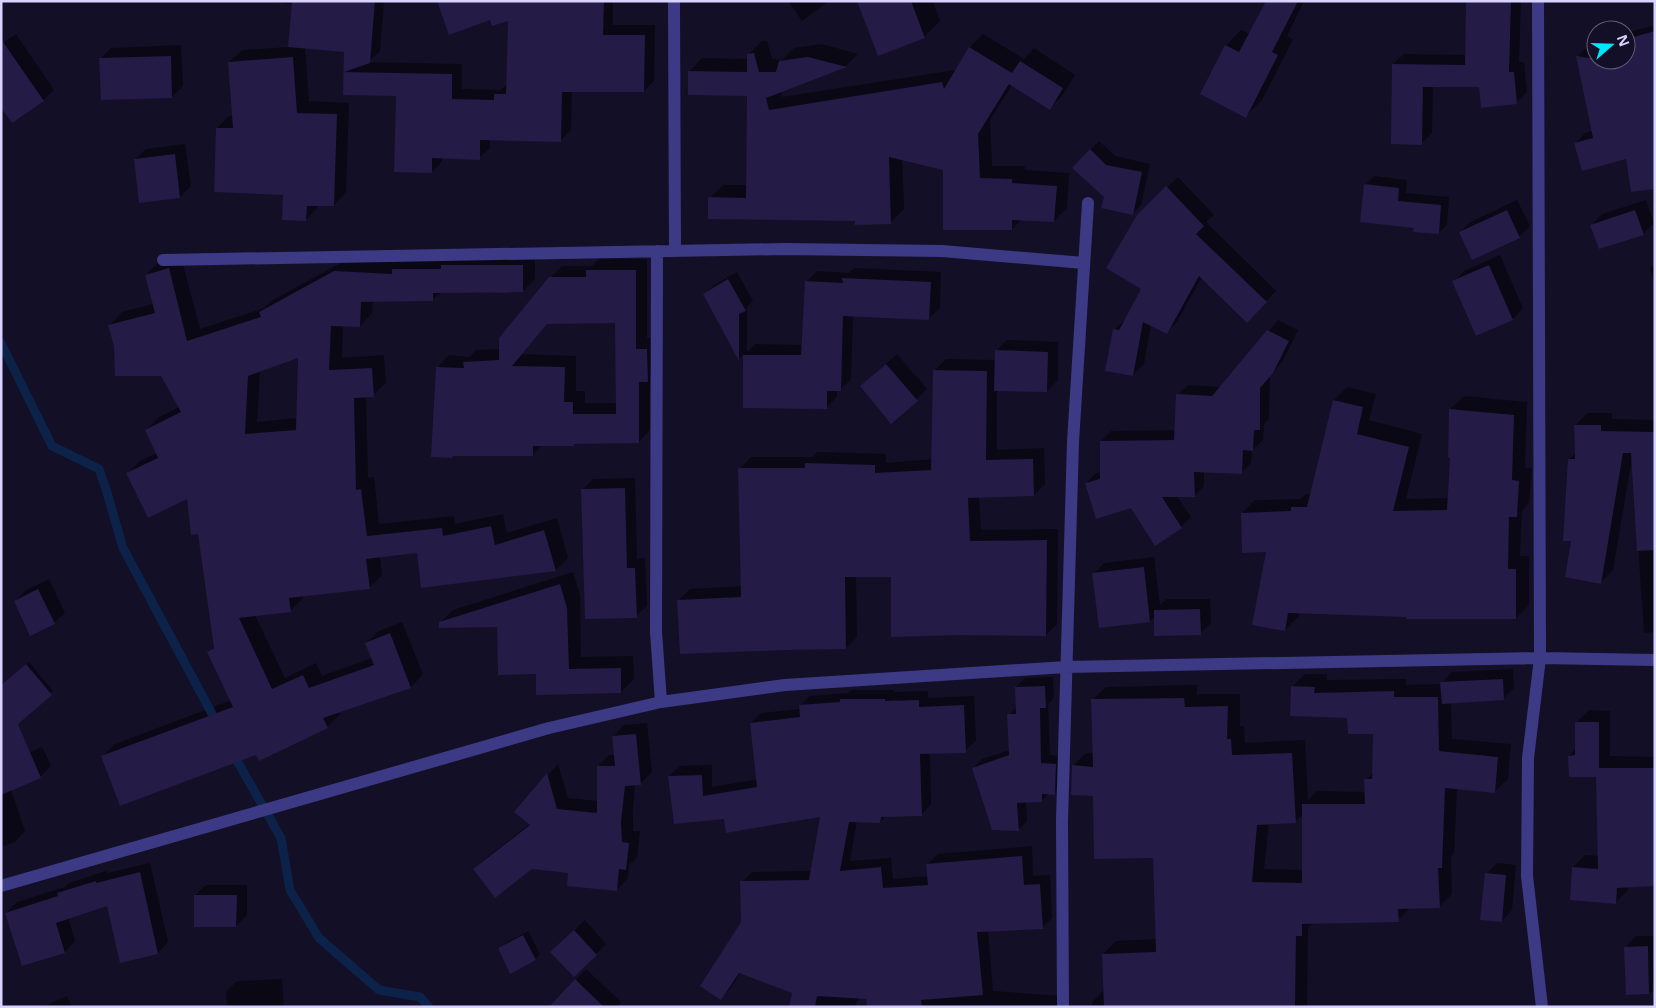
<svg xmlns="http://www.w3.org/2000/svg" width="1656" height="1008" font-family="'Open Sans',sans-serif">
<rect width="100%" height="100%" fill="#130f26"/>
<path fill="#0007" fill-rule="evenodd" d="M263,1H384L380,51L368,62L462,64V89L500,90L508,84L509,19H491L443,1H613V25H655L654,81L644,91H572L571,130L560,141L490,139V148L479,158L442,157V161L432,172L397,95L345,94L346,51L305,47L309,101L349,103L346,192L334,205H318V207L306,220L284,193L217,128L229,116H233L229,62L242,50L289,47L293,4Z
M788,1H829L802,21Z
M862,1H933L940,21L924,37Z
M1267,1H1304L1287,36L1293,39L1262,100L1246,116L1226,46L1241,30L1250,34Z
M1467,1H1521L1519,62H1524L1527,92L1516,103L1480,86H1433L1432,133L1421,144L1393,64L1404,54L1466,55Z
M1655,25V188L1627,157L1575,144L1585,133L1593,131L1577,57L1587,47L1596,48V60H1626V33Z
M16,34L54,90L43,100L1,44Z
M983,34L1024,59L1034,48L1075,75L1063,95L1050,108L1012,85L990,120L992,166H1025V170L1069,173L1067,208L1054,221L1022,219L1012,229L944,169L902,159L904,209L891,222L856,220L710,198L723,185H747L748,95L689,72L702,58L749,59V54L762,41H767L772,59L782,60L794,48L822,44L858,54L846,66L781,91L782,97L955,70V72L970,47Z
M181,45L183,86L172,97L100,59L111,48Z
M1099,141L1115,156L1150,164L1141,205L1132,214L1105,197L1090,150Z
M185,144L191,186L180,197L135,159L146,149Z
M1374,176L1407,180L1406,193L1449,197L1447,225L1438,233L1415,227L1365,185Z
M1178,177L1214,215L1206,222L1276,291L1247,321L1202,277L1177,322L1166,333L1151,324L1144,364L1133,375L1114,330L1126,319L1143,288L1138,216Z
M1517,200L1530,226L1519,237L1460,232L1471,222Z
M1646,200L1654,223L1643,234L1592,225L1602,214Z
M535,253V279L523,291L441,292L432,300H373L372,313L360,326L343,325L342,358L384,355L386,383L373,395L366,396L368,478L374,477L379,524L454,516L455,524L503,514L507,533L557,518L568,558L556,570L422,586L418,551L380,556L382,575L369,588L303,596V598L290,611L255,615L285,678L316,663L322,676L372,658L366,643L379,631L402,622L423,674L411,687L339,711L340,714L327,727L260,759L257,753L103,756L115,744L232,700L208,652L215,646L199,533L188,497L127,474L140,461L157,453L146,430L159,417L179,407L162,375L116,346L110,325L122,312L154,304L146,275L159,262L181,257L200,329L264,308L273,300L348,259ZM299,357L297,418L257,422L260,370Z
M1500,255L1523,308L1513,319L1477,335L1454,282L1464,271Z
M599,259H647V338H658L659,369L650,377V430L639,442L543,444L532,455L438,367L449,355L470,357L476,350L500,349L550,278L562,266H592ZM548,322H616L618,403H585V391H576V356L521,354Z
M1655,264V286L1650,268Z
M854,268L941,272L940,308L929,318L853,316L851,379L840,390H837V397L826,408L744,407V354L740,359L704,294L713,286L737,272L753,301L747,307V352L755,344L803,345L806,282L817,271L849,273Z
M1278,320L1298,330L1283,361L1270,376L1269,419L1264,424L1263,440L1252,450L1251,463L1241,473L1204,471V486L1194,496H1177L1191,517L1181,527L1131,507L1086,483L1096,473L1101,472V441L1111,431L1176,430L1178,395L1188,385L1221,387Z
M1007,340L1058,342V380L1047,391L997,390V450L1044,448L1045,484L1034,495L979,497L981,530L1058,529L1057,624L1046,635L892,576H856L857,637L846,648L679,600L690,589L742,586L740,469L751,457H813L817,452L886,454V463L933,459L934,371L946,359L996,360V351Z
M897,354L927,389L891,422L872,376Z
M1347,387L1376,394L1369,420L1422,434L1406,499L1449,498L1452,456L1450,409L1464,396L1527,402L1525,468H1532L1529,503L1522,511L1520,556H1529V605L1516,618L1299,613L1298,617L1285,630L1267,551L1242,513L1255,500L1301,499L1306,494H1311L1334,400Z
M1587,413H1612V419L1655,420V632L1644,633L1632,458L1613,570L1601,582L1569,459L1576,453L1575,426Z
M635,478L637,558H645L647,606L636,616L583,489L593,479Z
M1154,557L1160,605L1166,599H1210L1211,623L1200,634L1155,616L1150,621L1094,574L1104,563Z
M573,572L580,595L581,657L633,656L634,679L621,692L537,673L498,626L440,623L453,610Z
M49,579L65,613L54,623L16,601L26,590Z
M29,662L53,691L42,701L1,685Z
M1513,669L1514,688L1503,699L1451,702L1452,739L1511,744L1508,779L1494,792L1457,788L1454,853L1451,857L1452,894L1439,907H1411L1398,920L1314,922L1308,927L1307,1007H1092V1002L1104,990L1103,954L1116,941L1157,939L1155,857L1094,795L1073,766L1086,753H1094L1092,700L1106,687L1197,685V694H1240V726H1244L1245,743L1305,740L1308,800L1316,791L1366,792V780L1374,772L1375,733L1349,717L1292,687L1305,674H1327V680L1406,679V685L1442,684L1452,672ZM1303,814V870L1264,869L1269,823L1295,822Z
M1053,677L1054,698L1048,704L1050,755L1064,756L1063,785L1054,793H1049L1042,801L1026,802L1027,821L1018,830L973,768L982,759L1010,750L1009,715L1017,706L1016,687L1025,678Z
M851,690H894V692L928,691V698L974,696L976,741L965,751L930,753L931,805L921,815L886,816L880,822L857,821L850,861L891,858L893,879L929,876L928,864L938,854L1032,846L1033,876L1050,875L1052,918L1042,928L988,930L993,991L1060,996L1059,1007H876L869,982L854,1007H790L794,992L741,972L731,988L721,998L742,922V882L752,872L812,871L821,815L725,818L669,776L680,766L712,765V787L758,779L751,723L761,713L800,709V706L810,696L848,693Z
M1589,710L1610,711V756L1655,757V884L1628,886V890L1616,902L1573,867L1585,855L1599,856L1597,775L1569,756L1576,748L1577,722Z
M647,723L652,772L640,784H635L633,809V831H640L637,857L629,865L628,878L617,890L569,871L532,868L474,869L486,858L530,824L516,811L558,764L568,798L598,801V767L609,755H615L613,737L624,725Z
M42,747L51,766L40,777L11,790L25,831L15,842L1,847V765Z
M150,863L168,942L158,953L121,961L108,905L68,917L75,941L65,952L23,965L6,913L17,902L65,887L69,883L106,871L107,873Z
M1497,863L1516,865L1512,910L1502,921L1486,874Z
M206,885H247V915L236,926L195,895Z
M585,920L606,944L574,975L563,941Z
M528,931L540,954L535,959L499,949L504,944Z
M1636,936H1655V992L1627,993L1626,947Z
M586,969L621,1002L617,1007H570L560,997Z
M282,979L284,1007H227L226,992L237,981Z
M67,996L72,1007H45L47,1005Z"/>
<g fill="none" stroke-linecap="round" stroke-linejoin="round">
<path stroke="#0c2248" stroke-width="9" d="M1,343L52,446L99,469L106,489L123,548L218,725
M232,752L281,838L290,890L319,938L379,990L420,997L429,1007"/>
</g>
<path fill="#241b47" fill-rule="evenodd" d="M292,1H375L370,63L344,72L452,74V99L494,100V94H506L508,21L492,26L490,20L449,35L437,1H604L603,35H645L644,92H562L561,142L480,140V160L432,158V173L394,172L396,96L343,95L344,52L288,47Z
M857,1H911L925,38L878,56Z
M1266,1H1298L1272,52L1278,55L1246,118L1200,94L1225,45L1239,52Z
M1466,1H1511L1509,72H1514L1517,104L1481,108L1479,87H1423L1422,145L1391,144L1392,64L1465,65Z
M1655,31V189L1631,192L1626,159L1582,171L1574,143L1593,138L1576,56L1596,59V60L1626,62V39Z
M1,39L44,101L12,123L1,108Z
M969,47L1012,73L1020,61L1063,88L1050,110L1009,84L978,134L980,178L1012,179V183L1057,186L1054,222L1012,220V230H943V170L889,157L891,224L855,225V221L708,219V197L746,198L747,96L688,95V71L747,72V54L754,53L759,72H776L779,61L808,57L847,67L766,98L769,110L942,82L944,89Z
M171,56L172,98L101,100L99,58Z
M293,57L297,113L337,114L334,206H307L306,221L282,220L283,195L214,192L216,128H233L228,62Z
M1090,149L1106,165L1142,172L1133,215L1101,208L1104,197L1072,168Z
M175,154L180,198L139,203L134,159Z
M1364,184L1399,188L1398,201L1441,205L1439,234L1413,232L1414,228L1360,222Z
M1166,186L1204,226L1196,234L1267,302L1247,323L1199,276L1167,334L1143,322L1133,376L1105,371L1113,329L1119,330L1141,289L1106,268L1137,215Z
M1507,210L1520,238L1472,260L1459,232Z
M1635,210L1644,235L1599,249L1590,225Z
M441,265H523V292L433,293V301L361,302L360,327L331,326L329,370L372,368L374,397L354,398L356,490L361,489L367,536L442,528L443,536L491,526L495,545L544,530L556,571L421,588L417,553L366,559L370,589L289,598L291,612L239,618L272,689L303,675L309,688L374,665L365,643L390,633L411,688L323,718L328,728L259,761L256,755L120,806L101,756L233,707L207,652L214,648L198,534L191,535L187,499L148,518L126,473L158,458L145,430L181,412L161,376H115L114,346L108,325L155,313L145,275L169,268L187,341L261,317L259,312L334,271L392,274V269H441ZM298,358L296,430L245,434L248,376Z
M1489,265L1513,320L1476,336L1452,281Z
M586,270H636V349H647L648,382H639V443L574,444V446H533V456H453L452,458L431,457L436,367L464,368L463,362L499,360V338L549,277H586ZM615,323L616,414H573V402H564L565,367L512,366L547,324Z
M842,278L931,282L929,320L843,316L841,391H827V409L743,408V355H801L805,281L843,283Z
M728,279L746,311L739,314V361L703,294Z
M1267,330L1289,341L1273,373L1260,388V430H1254L1253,451L1243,450L1242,474L1194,472L1195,497H1162L1182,528L1155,546L1131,508L1096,519L1085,483L1100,479V441L1174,440L1176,394L1212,396Z
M995,350L1048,352L1047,392L994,391Z
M886,364L918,401L891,424L860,386Z
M933,370L987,371L986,460L1033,459L1034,496L968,498L970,541L1047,540L1046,636L961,635L891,637V577H845L846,649L786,650L680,654L677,600L741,597L738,468H805V463L875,465V473L931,470Z
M1333,400L1363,407L1357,434L1409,447L1393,511L1447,510L1450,458L1448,457L1449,409L1514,415L1512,480L1519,481L1517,517H1509L1508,569H1516V619H1406V617L1288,613L1285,631L1252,625L1266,552L1242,553L1241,513L1291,511V507H1307Z
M1574,425H1601V431L1655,432V550L1637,551L1631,453H1623L1601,584L1565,577L1571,541H1563L1568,459H1575Z
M625,488L627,568H635L637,618L585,619L581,489Z
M1144,567L1150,622L1099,628L1092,573Z
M560,584L567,608L569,669L621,668V693L536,695V674L498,675L497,627L439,628V622Z
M38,589L55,624L30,636L14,601Z
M1200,609L1201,635L1154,636V610Z
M26,664L52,695L18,724L41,778L1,795V685Z
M1503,679L1504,700L1442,704L1440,682Z
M1045,686L1046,708H1040L1041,763L1056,764L1055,795L1042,794V802L1017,803L1019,831L992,830L972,768L1009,755L1007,714H1016L1015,687Z
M1291,686L1315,687L1314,693L1394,691V697H1438L1439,751L1498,757L1495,793L1445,788L1442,868H1438L1440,908L1398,909L1399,922L1302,924V936H1296L1295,1007H1104L1102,954L1156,952L1153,858L1094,859L1093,796L1071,795L1072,765L1093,767L1091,699L1184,698L1185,707L1228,706L1227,739H1231L1232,755L1292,753L1296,823L1257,825L1252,882L1302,883V804H1365L1364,779H1372L1373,734H1348L1347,718L1290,716Z
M840,699H885V701L919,700V707L964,705L966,753L920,754L922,816L881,817L880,823L849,822L840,871L881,867L883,888L928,885L926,864L1022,856L1024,885L1040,884L1043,929L977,932L983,995L921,1000L922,1007H867L866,999L817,996L815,1007H789L792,993L739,973L721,1000L700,986L741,922L740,881L809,880L820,817L726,833L724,819L674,824L668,776L702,775L703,796L757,787L750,723L800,717L799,705L840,702Z
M1575,722H1599V768H1655V886L1617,888L1616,904L1570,900L1572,867L1598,869L1596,777H1569L1568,756L1575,755Z
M636,734L641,785L625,786L621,822L622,842L629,843L626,870L619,869L617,891L567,886L568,873L532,869L495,898L473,869L530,825L514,812L547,773L557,809L597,813V766H615L612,736Z
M140,872L158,954L120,963L107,906L56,923L65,953L22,966L5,913L58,896L57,893L96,881V883Z
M1485,873L1506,875L1502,922L1480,920Z
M194,895H237L236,927H194Z
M574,930L597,955L574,977L550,952Z
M523,935L536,960L510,974L498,948Z
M1648,946L1649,994L1626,995L1624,947Z
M575,979L604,1007H549Z"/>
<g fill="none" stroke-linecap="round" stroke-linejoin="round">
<path stroke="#3d3a85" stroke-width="12" d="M674,1L675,251
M1538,1L1540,658L1528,758L1527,876L1542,1007
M657,251L656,632L661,702
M163,260L785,249L942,251L1084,263
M1,886L549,728L661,702L785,685L1066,667L1540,658L1655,660
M1063,1007L1062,821L1073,442L1088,203"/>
</g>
<rect width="1656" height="1008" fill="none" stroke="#d9d4ff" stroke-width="5"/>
<g transform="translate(1611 45) rotate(70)"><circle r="24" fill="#130f26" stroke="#625e7d"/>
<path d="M0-4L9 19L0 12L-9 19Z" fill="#00e5ff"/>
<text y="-8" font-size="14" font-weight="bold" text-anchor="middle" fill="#d9d4ff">N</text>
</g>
</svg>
